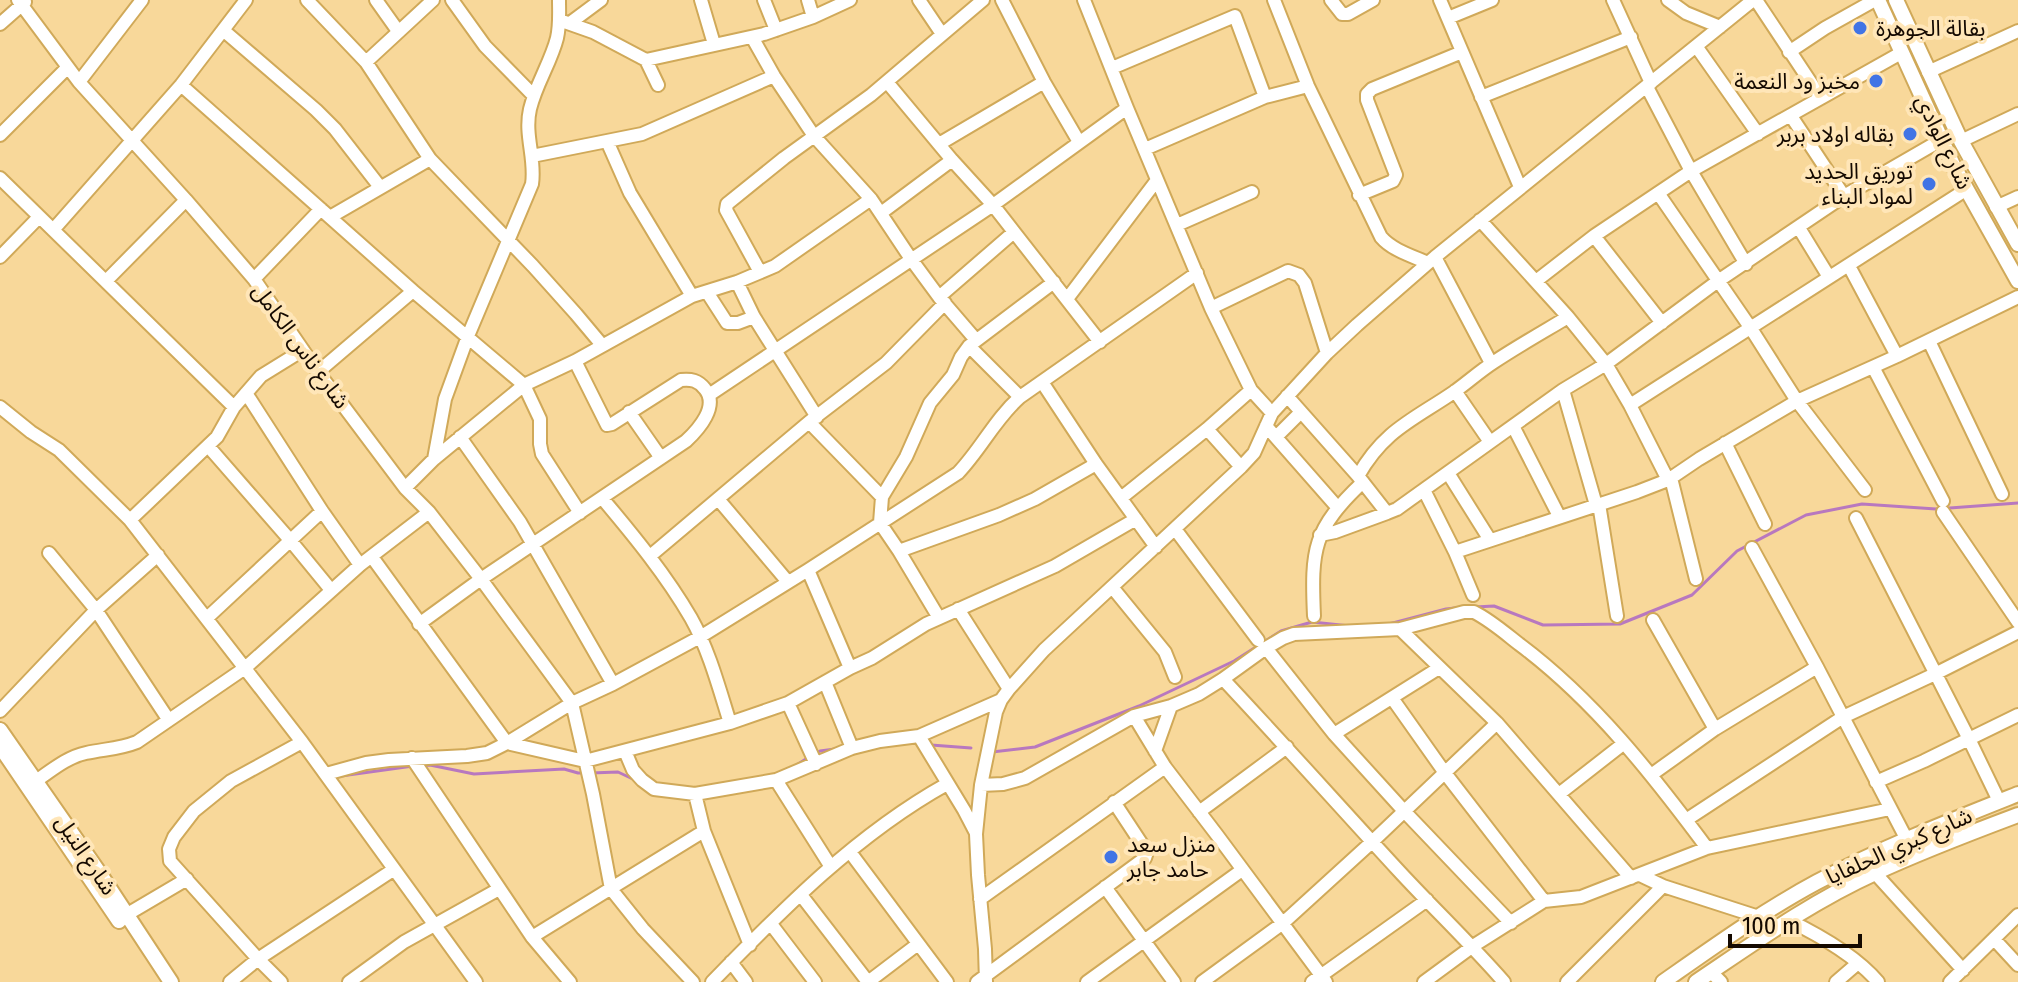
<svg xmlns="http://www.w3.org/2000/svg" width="2018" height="982" font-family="'Fira Sans Condensed','Noto Sans Arabic',sans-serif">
<rect width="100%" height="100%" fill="#f8d89a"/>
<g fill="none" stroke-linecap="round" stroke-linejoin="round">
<path stroke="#b878bf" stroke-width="3" d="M1475,607L1494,606L1543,625L1620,624L1692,595L1737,551L1806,515L1862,504L1936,509L2018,503
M1389,624L1446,609L1455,608
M931,745L971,748
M992,752L1035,747L1139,706L1234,661L1281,631L1312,622L1350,626
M816,753L820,751L835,749
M421,766L430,765L474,774L564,769L578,773H583
M795,766L809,757
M591,773L618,772L637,781
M341,776L413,766"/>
<g stroke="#d0a959" stroke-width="16">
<path id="minor" d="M18,0L79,82L186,200L254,279L318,372L405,488L429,512L481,579L572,703L593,794L611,889L643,929L693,982
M307,0L366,62L430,159L533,266L576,314L602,345
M376,0L398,31
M452,0L485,46L534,96
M701,0L714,44
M764,0L776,30
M808,0L813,17
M919,0L942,34
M1002,0L1044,82L1079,142
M1084,0L1127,108L1211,308L1251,390L1272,413
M1274,0L1308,86L1381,237C1392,250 1412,256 1428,263
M1331,0L1342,14H1348L1373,0
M1440,0L1520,187
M1613,0L1651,83
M1668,0L1686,13L1720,27
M1756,0L1821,98
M1448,18L1492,0
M559,20L593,32L646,60L658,85
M570,23L601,0
M0,24L25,2
M223,30L316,110L335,129L380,187
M752,37L774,76L814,136L871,199L911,259L939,297L976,340
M1696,46L1758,134
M1789,52L1825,28L1875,0
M646,60L764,34L813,17L850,0
M366,62L433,0
M1112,68L1235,16L1265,97L1145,149
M1928,72L2018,31
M79,82L142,0
M887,82L952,160L993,205L1100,342
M181,85L413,291L524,385L540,419V444L542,454L580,513
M1647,87L1691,171L1746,264
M1265,97L1308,86
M1481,97L1631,37
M1791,116L1844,196
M0,135L67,68
M607,141L630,193L692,296
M1961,141L2018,114
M939,144L1044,82
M532,156L642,134L774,76
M0,178L234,407
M1658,193L1750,327L1797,401L1865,490
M1359,195L1393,181L1396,175L1367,100V94L1372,89L1462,52
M1996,207L2018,197
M881,213L952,160
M330,217L430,159
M1480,220L1568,317L1606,364L1630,405L1668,480
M1177,225L1252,192
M1799,228L1829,277
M53,230L181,85L246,0
M1594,236L1662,323
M0,257L39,217
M1435,257L1491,363
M1849,266L1897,356
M760,272L726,210L727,204L784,158L871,95L983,0
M254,279L321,209
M107,280L186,200
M1536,281L1594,236L1691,171L1901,53
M737,282L754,317L817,417
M707,292L727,323H738L754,317
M939,297L1014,232
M1067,299L1157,180
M1211,308L1288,271L1299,275L1305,283L1327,353
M1929,341L2002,494
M969,346L1020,397
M1873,367L1943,501
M318,372L413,291
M1042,382L1096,464L1156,547
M1563,390L1596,505
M1455,391L1490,442
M246,393L322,511L360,565
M709,395L993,205L1127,108
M1287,396L1358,476L1387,513L1397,509L1563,390L1606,364L1718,281L1844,196L1941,140
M1630,405L1967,189
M0,407L31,432L59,450L130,520L302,742L476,982
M629,412L661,458
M809,422L882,497
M1266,426L1338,508
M1513,426L1559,516
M1207,429L1241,467
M460,437L520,522L613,684
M1276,437L1301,412
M1725,443L1765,524
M208,446L290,540L331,590
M434,459L445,399L468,336L532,184C536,159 524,135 530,109C536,84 551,62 557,38C560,25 559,13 559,0
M1448,473L1490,540
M1358,476C1384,430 1413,420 1454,392C1468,382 1480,371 1494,362C1518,346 1543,332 1568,317
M1671,478L1696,579
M405,488L434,459L524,385L575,361L692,296L737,282L775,266L871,199
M1424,490L1455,552L1473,595
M602,498C634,536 666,575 691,618C709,650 719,688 730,723
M1121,498L1207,429L1251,390
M718,499L788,582
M1599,504L1617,616
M1943,512L2018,622
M1856,518L1969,739L1999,801
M130,520L217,437L234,407L261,376L303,350
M1175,529L1258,640
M1320,535L1335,532L1387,513
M1752,548L1817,667L1907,840
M899,551L999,515L1035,499L1096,464
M1455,552L1637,492L1668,480L1699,459L1797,401L1897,356L2018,297
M49,553L96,610L168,719
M650,556L809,422L886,363L945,303
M372,557L507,743L585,761L730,723L788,703L850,668L872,658L926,624L1055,566L1136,519
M808,570L850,668
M1112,587L1165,652L1175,677
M958,609L1009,689
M1314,616C1311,549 1313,529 1363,482
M207,618L322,511
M939,618L899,551L880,523L882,497L906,457L930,403L953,375L961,357L969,346L1054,282
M1653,620L1715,729
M419,624L481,579L686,441C699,429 719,406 705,389C698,380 691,379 681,380L612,424L607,425L575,361
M1400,629L1497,723L1631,878
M1266,648L1334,734
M1439,668L1334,734L1404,811L1511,923
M1223,679C1282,742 1340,807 1398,870C1433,908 1470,943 1504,982
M825,682L852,748
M1392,698L1445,773L1544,901
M788,703L816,764
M0,711L96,610L158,555
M1134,716L1165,767L1217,835L1326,982
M919,736L964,810L976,833
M625,751L633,770L642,780L654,789L695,794L776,780L852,748L880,741L919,736L1001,700
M1155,751L1171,706
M412,758L532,937L570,982
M326,774L366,763L389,760L467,756L487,753L507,743L572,703L613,684L700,637L808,570L958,473C981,449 995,419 1020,397L1197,273
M1651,775L1715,729L1817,667
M776,780L831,867
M36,781C52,770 67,757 86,753C104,749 120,749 137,742L245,668L360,565L429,512
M1876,782L1924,761L2018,715
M981,785L1003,784L1025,778L1134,716L1171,706L1199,694L1223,679L1266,648L1283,638L1294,634L1400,629L1464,612H1474C1490,620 1505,633 1519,644C1594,700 1652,774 1707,848
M695,794L704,831L750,945
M1559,794L1623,744
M1199,812L1287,747
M1686,820L1843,717L1935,674L2018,632
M850,852L947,982
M1875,873L1963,970
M1640,875L1663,886L1759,917
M1105,887L1174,982
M801,895L868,982L918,944
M980,899L1165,767
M126,915L187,879
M1788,920C1819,935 1856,956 1878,982
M771,924L815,982
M532,937L704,831
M1994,939L2018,965
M731,962L746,982
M1711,972L1721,982
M230,982L258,959L393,870
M281,982L258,959L170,861L169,849L174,837L194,811L231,781L302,742
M349,982L404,942L499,889
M712,982C783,909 857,834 947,784
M977,982L1145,858L1147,852L1114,802
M986,982L985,949L978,875L976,834L981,785L996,712L1001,700L1009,689L1044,650L1241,467L1254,453L1272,413L1327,353L1357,325L1435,257L1753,0
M1087,982L1242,870
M1202,982L1283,923L1373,841L1497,723
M1312,982L1427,900
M1424,982L1473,946L1544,901L1581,897L1707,848L1890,809
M1567,982L1663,886
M1836,982L1858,963
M1950,982L2018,915"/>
</g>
<g stroke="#d0a959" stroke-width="18">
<path id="major" d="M1878,0L1953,165L2018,281
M1896,0L1961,141L2018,244
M0,730L100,874L171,982
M0,746L119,921
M1663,982C1713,947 1763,911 1817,882C1881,848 1950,821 2018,794
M1696,982C1754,943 1811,902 1875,873C1922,851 1970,833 2018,815"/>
</g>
<use href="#minor" stroke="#fff" stroke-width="12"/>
<use href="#major" stroke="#fff" stroke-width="14"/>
</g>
<g fill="#4174e5" stroke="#ffe6b8" stroke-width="3">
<circle cx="1860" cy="28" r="8"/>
<circle cx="1876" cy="81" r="8"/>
<circle cx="1910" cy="134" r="8"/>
<circle cx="1929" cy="184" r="8"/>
<circle cx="1111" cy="857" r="8"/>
</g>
<g text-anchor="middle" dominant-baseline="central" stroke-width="8" stroke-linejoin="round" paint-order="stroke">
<g font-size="22" fill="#140900" stroke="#ffe6b8" text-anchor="end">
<text x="1876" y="28" text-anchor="start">بقالة الجوهرة</text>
<text x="1860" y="81">مخبز ود النعمة</text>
<text x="1894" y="134">بقاله اولاد بربر</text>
<text x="1913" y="171">توريق الحديد<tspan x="1913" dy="25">لمواد البناء</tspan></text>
<text x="1127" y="844" text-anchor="start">منزل سعد<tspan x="1127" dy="25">حامد جابر</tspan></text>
</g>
<g font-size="22" fill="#140900" stroke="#ffe6b8">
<text transform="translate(1944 142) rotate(64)">شارع الوادي</text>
<text transform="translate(301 346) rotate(54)">شارع ناس الكامل</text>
<text transform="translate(1899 846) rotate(-24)">شارع كبري الحلفايا</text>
<text transform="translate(86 855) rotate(56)">شارع النيل</text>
</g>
</g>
<path d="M1730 934v12h130v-12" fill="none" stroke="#140900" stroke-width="4"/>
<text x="1742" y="934" font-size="24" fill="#140900" stroke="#ffe6b8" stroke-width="6" paint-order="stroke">100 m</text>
</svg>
